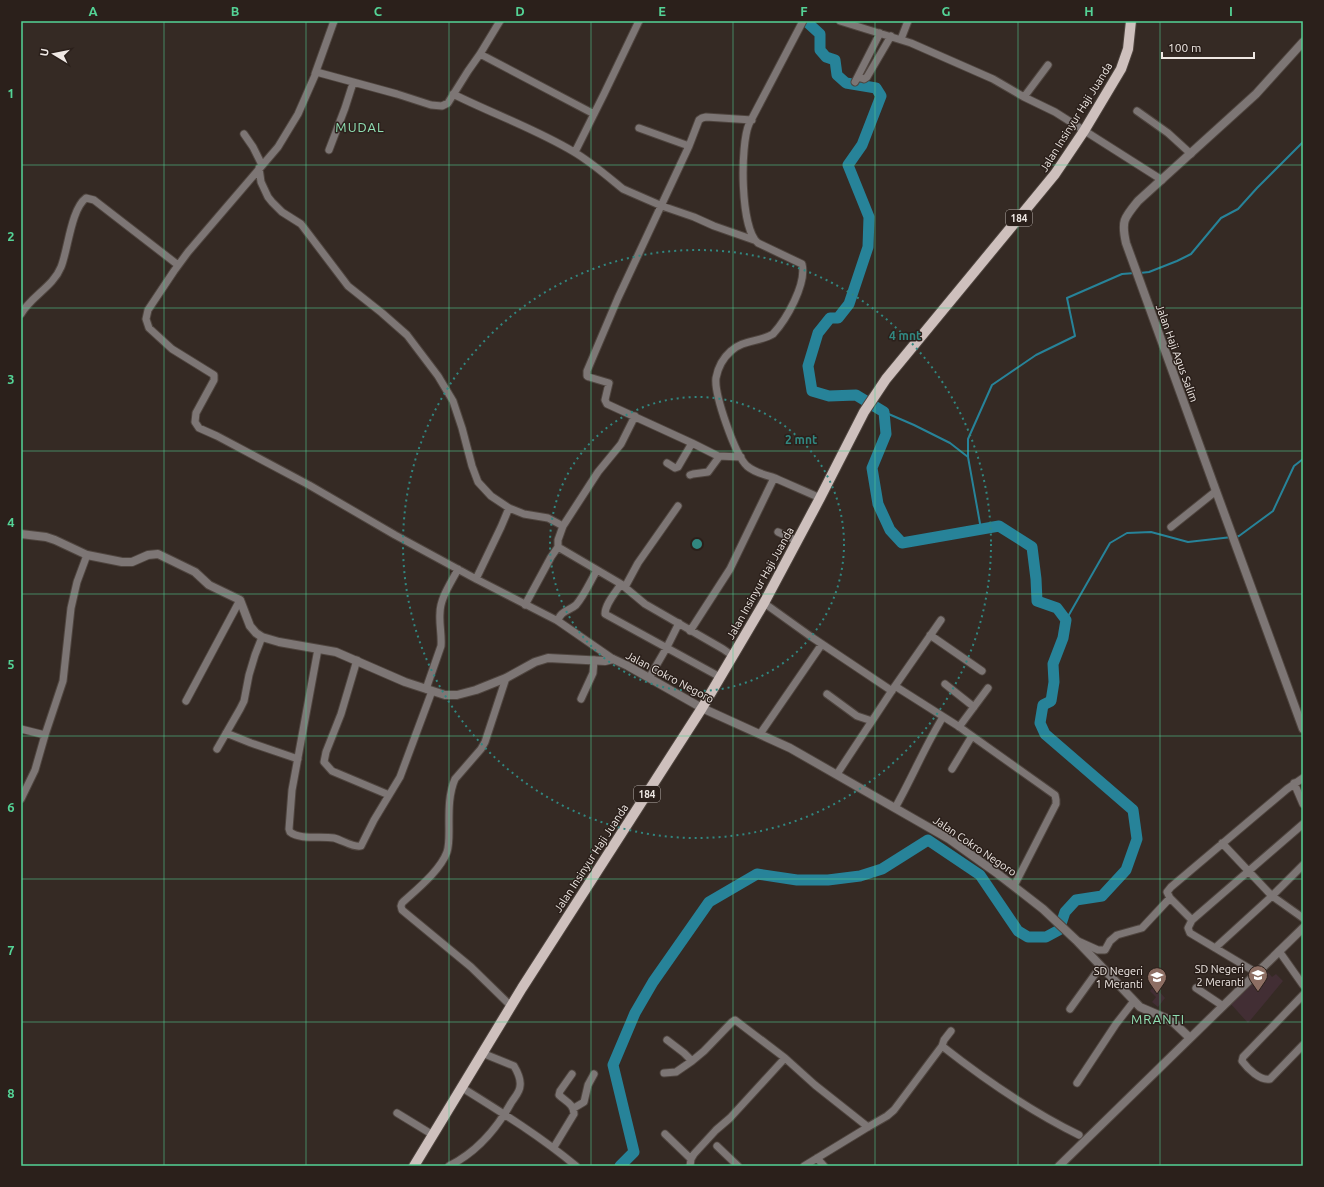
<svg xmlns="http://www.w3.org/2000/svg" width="1324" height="1187" font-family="Ubuntu,sans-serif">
<rect width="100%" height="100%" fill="#352a24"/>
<path fill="#422e34" d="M1267,971L1272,977L1276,974L1283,981L1248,1023L1229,1002Z
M1157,982L1160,985L1157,989L1165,998L1158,1007L1152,1002L1156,997L1150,991Z"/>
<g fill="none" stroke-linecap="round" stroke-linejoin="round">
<path stroke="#278399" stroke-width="2" d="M1140,273L1149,272L1177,261L1191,254L1221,218L1238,209L1257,188L1303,142
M884,412L914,425L950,443L968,457
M981,529L968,457V439L992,385L1036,355L1075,336L1067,298L1122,274L1135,273
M1236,537L1239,536L1273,511L1294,466L1303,459
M1066,620L1110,543L1127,533L1151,532L1188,542L1232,537"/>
<path stroke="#278399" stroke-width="11" d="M620,1166L634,1152L613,1065L635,1013L653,982L709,902L757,874L797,880H828L860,876L882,869L928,840L980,875L1018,931L1028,937H1046L1059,930L1065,912L1076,900L1102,896L1126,870L1137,839L1133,810L1045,734L1040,723L1043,705L1051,701L1054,682L1053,664L1063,638L1066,620L1057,608L1037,601L1036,579L1032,547L999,526L902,543L890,530L878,504L872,468L886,434L884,412L856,395L829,396L812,391L808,366L818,333L830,318H838L849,304L868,247L869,217L848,165L862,145L881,96L876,88L846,83L837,75L835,60L826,57L820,50V34L808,23L809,21"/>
<g stroke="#4f453f" stroke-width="9">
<path id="minor" d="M500,21L480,54L468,71L448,103L442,106L431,105L397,94L320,73H316L298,114L278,147L188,252L174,271L148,310L146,319L149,328L172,349L214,375V380L196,413L195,422L199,428L217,436L309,485L395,535L476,579L558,621L613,659
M803,21L749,124C740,145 740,229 758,243L802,264C807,284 786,320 773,334C760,342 742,340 731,351C723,358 718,367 716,378C714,394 735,455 747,466C755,473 766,475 775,478C790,485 805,491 820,498
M840,21L911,43L993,79L1024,97L1055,112L1162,180
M901,39L908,21
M480,54L594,114
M315,74L334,21
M858,77L864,79L867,77L891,36
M855,82L880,33
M453,94C493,114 536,129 574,152C591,162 607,176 623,189L662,206L694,217L714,226L754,240
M1024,97L1048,65
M1137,111L1168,133L1191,154
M639,128L689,146
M244,134L253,147L262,165
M329,150L345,108L353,83
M575,152L604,94L639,21
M259,168L261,182L268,197L272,202L282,212L301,224L348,286L382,313L407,335L438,376L453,401L462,428L472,466L478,482L491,496L509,508
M21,314C31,296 53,287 61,267C68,250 71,209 86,198L94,200L178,265
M692,443L607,404L605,400L609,383L589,377L587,376V371L618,298L689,146L699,120L702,118L706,117L752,120
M667,463L675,468L678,467L692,443L718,456L741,457
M690,475L693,474L708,472L719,457
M1171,527L1216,491
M778,532L797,541
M558,547L621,584L645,604L723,649L733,656
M476,579L501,527L509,508L524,514L548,518L563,526
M621,584C616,592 605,604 605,614L720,677
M625,587L638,563L678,506
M764,603L810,636L892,691
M525,605L551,557L558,547V540L563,526L598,472L621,444L635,416
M558,621C560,611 569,611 576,605C584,596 591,580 597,570
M690,631L730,569L774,478
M930,635L982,671
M318,649L292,790L289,829L290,832C300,840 321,836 334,838C342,840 354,848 361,846L374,820L400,777L432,691
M357,660L341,714L326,752L324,762L332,771L389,795
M506,678L485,742L481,749L455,779C448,795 449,814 449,831C449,838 449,846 447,852C440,871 416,890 402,903L401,906L402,910L471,967L511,1006
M649,678L667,647L679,623
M945,684L974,707
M895,686L958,726L1055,795L1056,800V804L1014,886
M426,689L441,646C442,635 439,624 440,613C440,598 451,583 458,569
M827,694L857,716L872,721
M581,699L593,673L594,660
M186,701L240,600
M959,727L988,688
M21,729L45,735
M226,733L251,743L298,759
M760,734L822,644
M217,749L240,709L244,701L249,675L255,655L262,637
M952,769L972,736
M837,774L895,686L941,620
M1294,783L1303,804
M21,799L35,770L45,735L63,681L71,608L77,582L87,555
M895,808C912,778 925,746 943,717
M1222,843L1272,896L1303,918
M1192,920L1303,824
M1078,941L1098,950H1105L1110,941L1117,935L1142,928L1170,898
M1215,948L1272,896L1303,865
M1279,951L1303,985
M1257,973L1190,933L1188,928L1192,920L1170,898L1167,892L1171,887L1287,789L1303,778
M1196,988L1223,1006
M1303,995L1243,1057L1242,1061C1248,1069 1260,1081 1270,1079L1303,1045
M1070,1009L1101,966
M667,1040L684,1053L692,1061
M942,1046L944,1040L951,1031
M664,1073L676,1072L692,1061L704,1051L732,1022L735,1020L785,1058L815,1085L868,1127
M1077,1083L1116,1024L1134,1001
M461,1087C501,1112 540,1136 576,1166
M574,1108L584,1102L588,1085L594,1074
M397,1113L433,1135
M665,1134L691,1159
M717,1146L738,1166
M554,1147L574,1114C574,1104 565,1101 559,1095L560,1091L572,1074
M817,1158L824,1166
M449,1166C477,1152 496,1130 511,1103C514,1098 520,1092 520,1086C521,1080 517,1071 514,1066L482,1053
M690,1166L691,1159L694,1154L716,1130L730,1118L785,1058
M804,1166L868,1127L887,1116L894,1110L942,1046C984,1079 1030,1111 1079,1135"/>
</g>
<g stroke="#4f453f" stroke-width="10">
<path id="tertiary" d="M1303,42L1256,94L1138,201C1124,218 1121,221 1126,243L1216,491L1303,729
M21,534L46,537L55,540L87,555L122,562H132L148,555L158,554L195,572L209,585L240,600L250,626L256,633L262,637L279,642L336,652L405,682L445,695H457L476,690L506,678L535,662L548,658L605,661L613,659L628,666L702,708L790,748L949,839L998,874L1043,909L1076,940L1140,1007L1168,1019L1174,1023L1190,1038
M1059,1166L1303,928"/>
</g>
<g stroke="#4f453f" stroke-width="12">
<path id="primary" d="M414,1166L522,988L702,708L764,603L820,498L864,412L886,379L1055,174L1084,131L1121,69L1128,49L1131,21"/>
</g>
<use href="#minor" stroke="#7d7675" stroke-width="7"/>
<use href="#tertiary" stroke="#7d7675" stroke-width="8"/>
<use href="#primary" stroke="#cec0bd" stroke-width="10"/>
</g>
<path fill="none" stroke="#54d396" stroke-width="1" stroke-opacity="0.55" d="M164,21V1166M306,21V1166M449,21V1166M591,21V1166M733,21V1166M875,21V1166M1018,21V1166M1160,21V1166M21,165H1303M21,308H1303M21,451H1303M21,594H1303M21,736H1303M21,879H1303M21,1022H1303"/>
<g fill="none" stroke="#318780" stroke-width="2" stroke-dasharray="2 4">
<circle cx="697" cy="544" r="147"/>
<circle cx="697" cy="544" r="294"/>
</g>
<defs>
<g id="school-pin" transform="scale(1)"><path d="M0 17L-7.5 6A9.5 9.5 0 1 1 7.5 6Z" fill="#8d6e63" stroke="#2b201b"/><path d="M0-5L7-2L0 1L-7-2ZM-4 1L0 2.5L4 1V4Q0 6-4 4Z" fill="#fff"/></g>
</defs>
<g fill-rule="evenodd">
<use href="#school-pin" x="1258" y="975"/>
<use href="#school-pin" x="1157" y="977"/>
</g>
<g text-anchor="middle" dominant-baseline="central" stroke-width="3" stroke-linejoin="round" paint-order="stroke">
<g fill="#2b201b" stroke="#b4aca8" stroke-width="1">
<rect x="1006" y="210" width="26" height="16" rx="3"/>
<rect x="634" y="786" width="26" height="16" rx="3"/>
</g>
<g font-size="10" font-weight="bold" fill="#efe8e4">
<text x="1019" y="218">184</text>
<text x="647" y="794">184</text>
</g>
<g font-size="11" fill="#efe8e4" stroke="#2b201b">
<text transform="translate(1076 117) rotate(-58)">Jalan Insinyur Haji Juanda</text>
<text transform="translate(1177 353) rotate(70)">Jalan Haji Agus Salim</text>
<text transform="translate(760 583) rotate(-61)">Jalan Insinyur Haji Juanda</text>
<text transform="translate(670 677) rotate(28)">Jalan Cokro Negoro</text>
<text transform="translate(975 846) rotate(34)">Jalan Cokro Negoro</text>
<text transform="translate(591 858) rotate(-57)">Jalan Insinyur Haji Juanda</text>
</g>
<g font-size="11" fill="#efe8e4" stroke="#2b201b" text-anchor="end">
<text x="1244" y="969">SD Negeri<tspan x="1244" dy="13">2 Meranti</tspan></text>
<text x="1143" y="971">SD Negeri<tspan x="1143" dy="13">1 Meranti</tspan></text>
</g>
<g font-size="13" letter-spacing="1" fill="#90e0b4" stroke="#2b201b">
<text x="360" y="127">MUDAL</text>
<text x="1158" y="1019">MRANTI</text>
</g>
</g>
<circle cx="697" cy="544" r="6" fill="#318780" stroke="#2b201b" stroke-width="2"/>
<g font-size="12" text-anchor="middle" font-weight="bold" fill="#318780" stroke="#2b201b" stroke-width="3" stroke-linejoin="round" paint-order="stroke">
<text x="905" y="340">4 mnt</text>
<text x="801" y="444">2 mnt</text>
</g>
<rect width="1324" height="1187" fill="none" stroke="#2b201b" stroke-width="44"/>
<g transform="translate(54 54) rotate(280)" stroke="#2b201b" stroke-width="3" paint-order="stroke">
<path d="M0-3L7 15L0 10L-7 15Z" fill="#efe8e4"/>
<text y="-6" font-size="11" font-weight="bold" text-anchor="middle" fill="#efe8e4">U</text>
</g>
<path d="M1162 52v6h92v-6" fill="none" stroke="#efe8e4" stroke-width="2"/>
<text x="1168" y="52" font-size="12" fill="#efe8e4" stroke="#2b201b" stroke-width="3" paint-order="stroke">100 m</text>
<rect x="22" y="22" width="1280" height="1143" fill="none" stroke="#54d396" stroke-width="1.5"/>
<g font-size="13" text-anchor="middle" font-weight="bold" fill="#54d396">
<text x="93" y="16">A</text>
<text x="235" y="16">B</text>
<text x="378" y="16">C</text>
<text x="520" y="16">D</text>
<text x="662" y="16">E</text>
<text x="804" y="16">F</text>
<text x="946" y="16">G</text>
<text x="1089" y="16">H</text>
<text x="1231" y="16">I</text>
<text x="11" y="98">1</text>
<text x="11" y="241">2</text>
<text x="11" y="384">3</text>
<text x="11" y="527">4</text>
<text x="11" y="669">5</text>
<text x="11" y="812">6</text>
<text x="11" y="955">7</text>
<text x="11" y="1098">8</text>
</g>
</svg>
